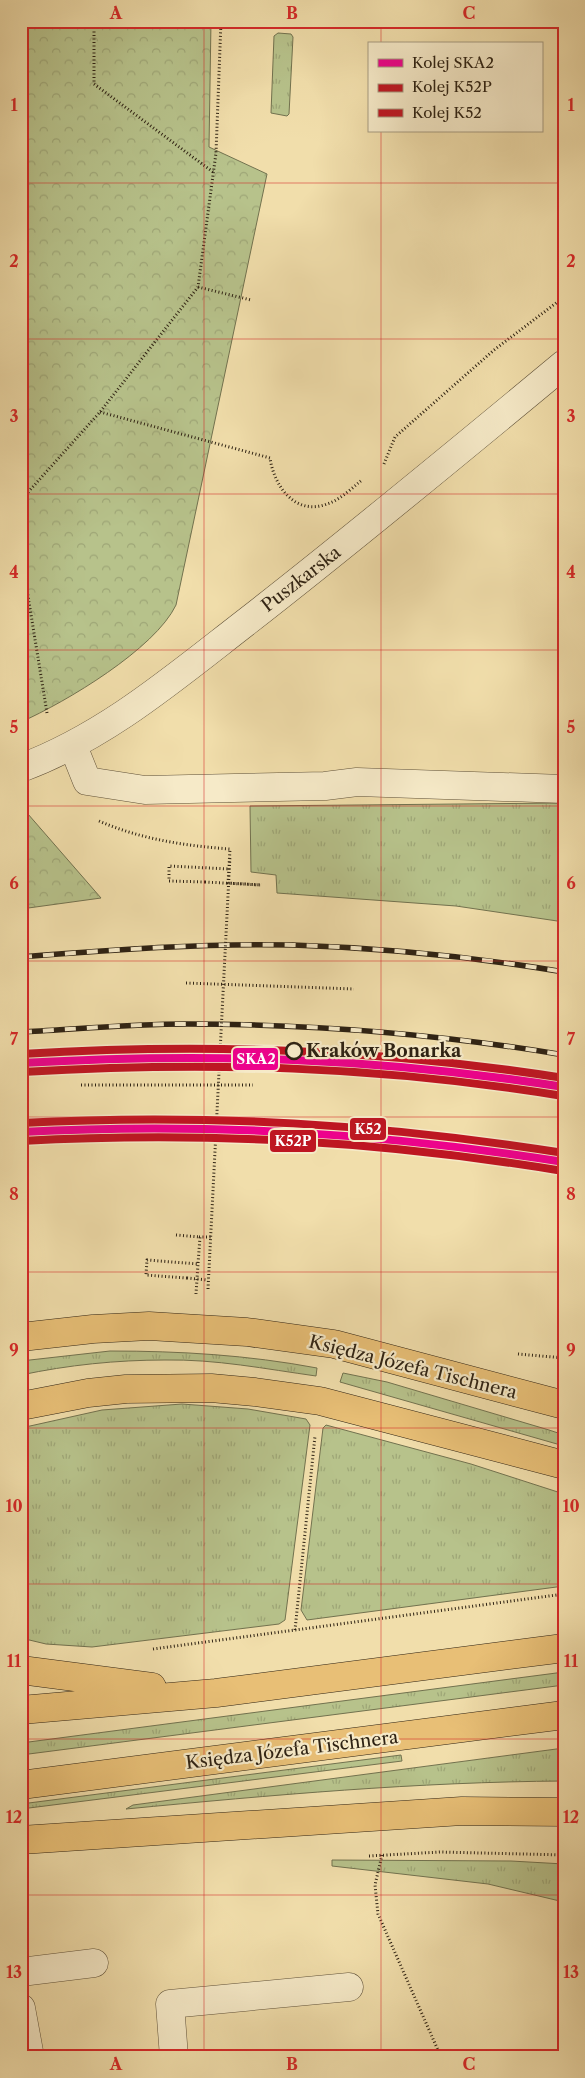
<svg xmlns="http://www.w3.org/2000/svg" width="585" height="2078" font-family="'Libre Caslon Text',serif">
<defs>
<pattern id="grass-tufts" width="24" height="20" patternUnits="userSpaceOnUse" patternTransform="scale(1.25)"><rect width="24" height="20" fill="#b7c28b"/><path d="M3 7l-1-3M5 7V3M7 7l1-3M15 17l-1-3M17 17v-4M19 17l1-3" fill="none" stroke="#9ea677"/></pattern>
<pattern id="forest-crowns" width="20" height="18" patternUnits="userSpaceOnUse" patternTransform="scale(1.25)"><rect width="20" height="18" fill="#b7c28b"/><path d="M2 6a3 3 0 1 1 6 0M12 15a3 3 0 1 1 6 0" fill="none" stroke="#9ea677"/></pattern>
</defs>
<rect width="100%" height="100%" fill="#f1deab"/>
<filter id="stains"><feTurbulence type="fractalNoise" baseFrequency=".004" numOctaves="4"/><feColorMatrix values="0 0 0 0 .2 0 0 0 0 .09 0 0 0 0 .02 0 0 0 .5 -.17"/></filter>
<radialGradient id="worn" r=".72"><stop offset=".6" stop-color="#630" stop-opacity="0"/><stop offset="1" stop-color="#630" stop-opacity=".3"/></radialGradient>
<path fill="url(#grass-tufts)" stroke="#72724f" d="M278,33L291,34L293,37L289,114L287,116L271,113L274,36Z
M564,803V922L456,906L277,893L276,875L251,872L250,806Z
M110,1351C180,1351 248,1355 317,1368L316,1376C266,1369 215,1359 165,1360C117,1360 68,1365 21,1375V1361Z
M343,1373L387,1382L549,1430L564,1435V1446L340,1382Z
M182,1404L248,1409L306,1419L310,1425L285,1620L279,1624L92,1647L46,1644L21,1638V1428L102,1410Z
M326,1425L471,1464L564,1494V1586L307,1620L301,1610L323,1428Z
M564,1672V1685L21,1755V1743Z
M564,1748V1781C417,1782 272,1795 126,1809L133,1805Z
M401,1755L402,1761L21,1809V1804Z
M332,1860L511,1861L564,1864V1902L488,1884L332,1866Z"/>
<path fill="url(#forest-crowns)" stroke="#72724f" d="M21,21H211L209,147L267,174L176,605C155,649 66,702 21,722Z
M21,806L101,898L21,909Z"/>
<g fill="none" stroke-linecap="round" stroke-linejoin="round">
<g stroke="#5f5139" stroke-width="29">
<path id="minor" d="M73,746L87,781L145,790L325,786L357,782L564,789
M21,768C105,737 174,678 245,623C353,539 458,452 564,364
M21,1972L94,1963
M21,2008L30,2057
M174,2057L170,2004L349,1987"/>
</g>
<g stroke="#2e2213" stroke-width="29">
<path id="major" d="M21,1337L93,1329L149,1326L247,1332L334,1344L564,1405
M21,1406L88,1393L126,1389L211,1388L255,1392L320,1401L564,1465
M21,1670L152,1687
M21,1710L216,1693L564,1648
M21,1785L564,1715
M21,1840L462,1811L564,1812"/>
</g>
<path stroke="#2e2213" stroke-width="3" stroke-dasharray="1 2.5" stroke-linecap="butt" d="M94,21V84L213,172
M198,287L251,300
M100,412L270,458C274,486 295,516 327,504C340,500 352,488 362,480
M384,464L395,437L494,350L564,297
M21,500L100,412L198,287L216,153L221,21
M21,553L47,713
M99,821C140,839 186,846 230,849L228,883L261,885
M205,882L169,881V866L229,869
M186,983L354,989
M81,1085H253
M176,1235L200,1237L198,1264
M199,1237H211
M187,1278L146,1275L147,1260L198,1264L196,1294
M518,1354L564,1358
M295,1630L315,1436
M153,1649L564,1594
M382,1855L375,1885L378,1914L441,2057
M369,1856L440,1852L564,1855"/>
<use href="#minor" stroke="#f6eac8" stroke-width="28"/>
<use href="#major" stroke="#e8bf76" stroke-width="28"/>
<g stroke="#2e2213" stroke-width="5.5">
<path id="rail" d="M21,957C112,950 202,943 293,945C384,948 475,957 564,972
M21,1032C76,1029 132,1024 187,1024C314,1024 439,1034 564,1055"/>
</g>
<use href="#rail" stroke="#f6eac8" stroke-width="4" stroke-dasharray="11" stroke-linecap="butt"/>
<path stroke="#2e2213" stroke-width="3" stroke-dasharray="1 2.5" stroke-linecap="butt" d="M205,882L261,885
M187,1278L208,1280
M208,1289L230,856"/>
<g stroke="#f6eac8" stroke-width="11">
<path id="rail-1" d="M21,1063C208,1052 379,1058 564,1087
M21,1132C207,1122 380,1133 564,1162"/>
</g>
<g stroke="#f6eac8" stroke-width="11">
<path id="rail-2" d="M22,1072C208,1061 378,1066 563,1096
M21,1141C207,1131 380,1141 563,1171"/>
</g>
<g stroke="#f6eac8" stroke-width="11">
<path id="rail-3" d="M21,1054C207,1043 380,1049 564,1078
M21,1123C207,1113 380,1124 564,1153"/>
</g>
<use href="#rail-1" stroke="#ed028c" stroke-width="8"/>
<use href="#rail-2" stroke="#be1622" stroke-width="8"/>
<use href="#rail-3" stroke="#be1622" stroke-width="8"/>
</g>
<path fill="none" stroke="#d62828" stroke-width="1" stroke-opacity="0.55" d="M204,21V2057M381,21V44M381,131V2057M21,183H564M21,339H564M21,494H564M21,650H564M21,806H564M21,961H564M21,1117H564M21,1272H564M21,1428H564M21,1584H564M21,1739H564M21,1895H564"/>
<circle fill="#f6eac8" stroke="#2e2213" stroke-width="2.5" cx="294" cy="1051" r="8"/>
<g text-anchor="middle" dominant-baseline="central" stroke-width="4.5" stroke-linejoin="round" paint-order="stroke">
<g font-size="18" fill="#2e2213" stroke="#f6eac8">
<text transform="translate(301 579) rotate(-38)">Puszkarska</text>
<text transform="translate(413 1367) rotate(14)">Księdza Józefa Tischnera</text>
<text transform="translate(292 1750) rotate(-7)">Księdza Józefa Tischnera</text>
</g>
<g font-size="18" font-weight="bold" fill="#2e2213" stroke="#f6eac8" text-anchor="start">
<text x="306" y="1051">Kraków Bonarka</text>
</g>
</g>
<g stroke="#f6eac8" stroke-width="2">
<rect x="232" y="1047" width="47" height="24" rx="5" fill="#ed028c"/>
<rect x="349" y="1117" width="38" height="24" rx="5" fill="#be1622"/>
<rect x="269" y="1129" width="48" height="24" rx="5" fill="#be1622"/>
</g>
<g font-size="14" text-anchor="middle" font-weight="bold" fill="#fff">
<text x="256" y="1064">SKA2</text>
<text x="368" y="1134">K52</text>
<text x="293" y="1146">K52P</text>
</g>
<rect width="585" height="2078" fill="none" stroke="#f1deab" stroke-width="55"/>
<rect x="368" y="42" width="175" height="90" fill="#f6eac8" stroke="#a69a80"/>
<rect x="378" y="59" width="25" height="8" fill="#ed028c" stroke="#a69a80"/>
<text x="412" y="68" font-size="15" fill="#2e2213">Kolej SKA2</text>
<rect x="378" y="84" width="25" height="8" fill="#be1622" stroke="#a69a80"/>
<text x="412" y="92" font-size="15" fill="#2e2213">Kolej K52P</text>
<rect x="378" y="109" width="25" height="8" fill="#be1622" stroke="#a69a80"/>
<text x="412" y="118" font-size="15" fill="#2e2213">Kolej K52</text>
<rect x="28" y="28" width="530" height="2022" fill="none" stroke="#d62828" stroke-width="2"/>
<g font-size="16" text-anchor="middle" font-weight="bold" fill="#d62828">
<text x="116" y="19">A</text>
<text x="292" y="19">B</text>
<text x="469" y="19">C</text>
<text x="14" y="111">1</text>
<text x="571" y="111">1</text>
<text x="14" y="267">2</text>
<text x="571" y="267">2</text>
<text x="14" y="422">3</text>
<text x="571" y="422">3</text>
<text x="14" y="578">4</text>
<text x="571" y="578">4</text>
<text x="14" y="733">5</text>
<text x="571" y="733">5</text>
<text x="14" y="889">6</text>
<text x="571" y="889">6</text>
<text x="14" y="1045">7</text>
<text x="571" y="1045">7</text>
<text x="14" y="1200">8</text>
<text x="571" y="1200">8</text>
<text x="14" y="1356">9</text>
<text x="571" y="1356">9</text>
<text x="14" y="1512">10</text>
<text x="571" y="1512">10</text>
<text x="14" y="1667">11</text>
<text x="571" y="1667">11</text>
<text x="14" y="1823">12</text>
<text x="571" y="1823">12</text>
<text x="14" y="1978">13</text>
<text x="571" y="1978">13</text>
<text x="116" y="2070">A</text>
<text x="292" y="2070">B</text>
<text x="469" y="2070">C</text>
</g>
<rect width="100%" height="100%" filter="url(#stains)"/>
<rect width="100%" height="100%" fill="url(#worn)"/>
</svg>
